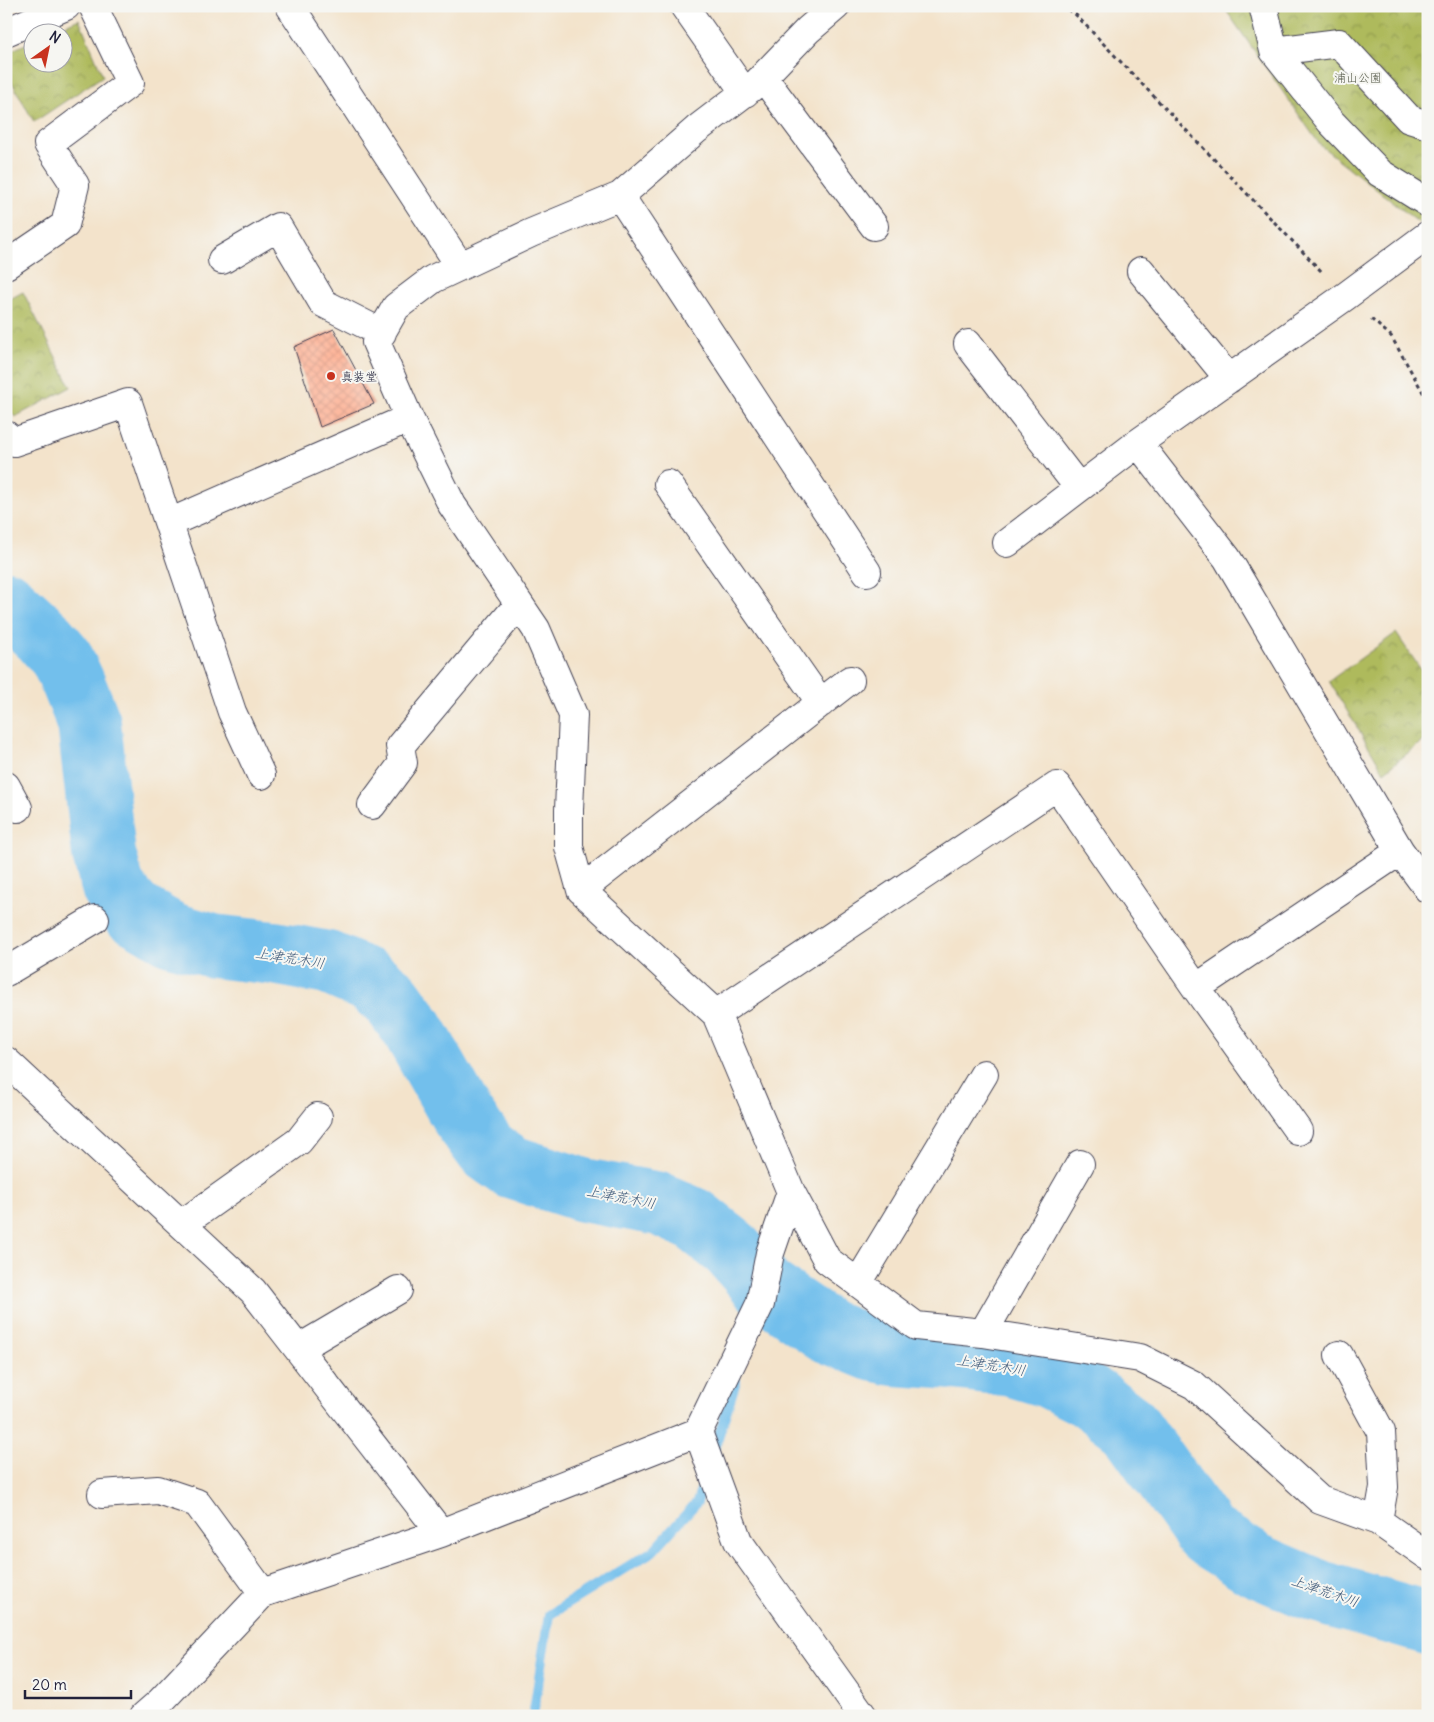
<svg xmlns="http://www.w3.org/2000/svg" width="1434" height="1722" font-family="Delius,'Klee One',sans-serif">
<defs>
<pattern id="park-crowns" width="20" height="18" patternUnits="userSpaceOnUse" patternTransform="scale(1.25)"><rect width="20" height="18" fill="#aeba5c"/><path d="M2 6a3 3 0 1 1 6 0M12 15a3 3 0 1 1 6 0" fill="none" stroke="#8d974d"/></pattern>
<pattern id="building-cross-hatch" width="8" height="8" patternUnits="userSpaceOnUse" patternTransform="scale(1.25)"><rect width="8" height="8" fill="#feaa8b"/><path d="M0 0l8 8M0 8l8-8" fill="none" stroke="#d99279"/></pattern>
</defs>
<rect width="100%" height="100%" fill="#f6f6f2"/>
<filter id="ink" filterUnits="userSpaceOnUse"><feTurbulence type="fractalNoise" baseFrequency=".02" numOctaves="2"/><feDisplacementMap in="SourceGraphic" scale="10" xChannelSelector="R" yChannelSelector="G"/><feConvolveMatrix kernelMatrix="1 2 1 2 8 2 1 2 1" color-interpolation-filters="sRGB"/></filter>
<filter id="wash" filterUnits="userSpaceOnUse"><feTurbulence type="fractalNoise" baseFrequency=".0096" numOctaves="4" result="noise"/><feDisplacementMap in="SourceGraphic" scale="20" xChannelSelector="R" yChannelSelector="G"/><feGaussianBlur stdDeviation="1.12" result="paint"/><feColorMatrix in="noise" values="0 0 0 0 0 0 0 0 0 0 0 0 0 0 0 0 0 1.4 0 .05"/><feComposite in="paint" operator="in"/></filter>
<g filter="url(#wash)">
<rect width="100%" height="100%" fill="#f3e3cb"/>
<path fill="url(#park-crowns)" stroke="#686e4c" d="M1223,6H1428V230L1320,145Z
M79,19L103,76L34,122L6,72V53L32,41V62H62V32H50Z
M23,292L71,387L15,417L6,407V301Z
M1396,633L1428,680V737L1384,772L1329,681Z"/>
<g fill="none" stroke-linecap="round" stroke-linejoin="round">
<path stroke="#72bfec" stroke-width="10" d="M713,1453L736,1381
M533,1716L549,1615L653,1551L697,1502L707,1472"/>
<path stroke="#72bfec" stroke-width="64" d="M6,602L43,636L61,657L73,683L89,723L104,854L114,890L133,912L172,934L213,946L274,953L328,963L369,981L391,998L412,1027L463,1117L487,1150L511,1167L583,1190L660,1204L695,1220L730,1248L766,1289L827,1331L871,1349L894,1354L955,1358L1012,1365L1048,1376L1092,1398L1129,1426L1206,1534L1256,1565L1319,1592L1428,1623"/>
</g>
<g id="blocks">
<path fill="url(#building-cross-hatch)" d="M334,329L374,404L320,427L294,347Z"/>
</g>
</g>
<g filter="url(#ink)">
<use href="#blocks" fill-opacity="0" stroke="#413f51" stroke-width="1"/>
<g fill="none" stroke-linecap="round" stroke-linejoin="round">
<g stroke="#413f51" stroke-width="30">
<path id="street" d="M290,6L460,266
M684,6L745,93
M1263,6L1274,51L1330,121L1380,173L1428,203
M6,32L66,6
M1274,51L1339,43L1409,119L1428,125
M763,77L874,226
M620,196L867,572
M1428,235L1346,296L1138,443L1227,558L1400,851L1428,889
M222,260L278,227L323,303L382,333
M6,265L65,225L75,185L48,144L130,83L93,6
M1141,271L1229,379
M968,344L1079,488
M6,435L14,442L128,403L232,712L261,775
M668,484L821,703
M169,523L409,418
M1007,543L1138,443
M6,786L18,808
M372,805L403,763L400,746L519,604
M581,890L850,680
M6,972L95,919
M1196,988L1298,1131
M716,1014L1057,786L1196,988L1400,851
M6,1061L253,1291L441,1533
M791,1192L827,1260L916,1326L983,1333L1140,1358L1194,1385L1320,1500L1378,1521
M182,1224L299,1141L318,1117
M858,1283L984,1074
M983,1333L1080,1164
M298,1349L398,1290
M1339,1355L1381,1432L1384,1487L1378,1521L1428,1556
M698,1432L738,1541L863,1716
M102,1494L158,1490L197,1503L263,1593
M144,1716L160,1702L263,1593L441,1533L698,1432L760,1304L770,1253L791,1192L716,1014L581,890L569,847V810L573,715L536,629L452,505L409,418L376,342L396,307L433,279L531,233L620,196L697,129L756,84L808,30L836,6"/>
</g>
<path stroke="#413f51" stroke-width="3" stroke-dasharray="4 4" stroke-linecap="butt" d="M1061,6L1074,13L1323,273
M1371,319L1391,336L1428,401"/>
<use href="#street" stroke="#fff" stroke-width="28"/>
</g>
</g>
<circle fill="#c8321e" stroke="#f6f6f2" stroke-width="2" cx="331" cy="376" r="5"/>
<g text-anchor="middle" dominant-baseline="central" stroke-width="4" stroke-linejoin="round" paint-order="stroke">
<g font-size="12" fill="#535747" stroke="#f6f6f2">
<text x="1358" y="77">浦山公園</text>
</g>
<g font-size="12" fill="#22223b" stroke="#f6f6f2" text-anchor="start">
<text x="341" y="376">真装堂</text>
</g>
<g font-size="14" font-style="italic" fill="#3e5979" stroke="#f6f6f2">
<text transform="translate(290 958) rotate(9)">上津荒木川</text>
<text transform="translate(621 1197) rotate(11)">上津荒木川</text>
<text transform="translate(991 1365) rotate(9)">上津荒木川</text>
<text transform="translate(1325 1591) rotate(19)">上津荒木川</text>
</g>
</g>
<rect width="1434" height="1722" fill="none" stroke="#f6f6f2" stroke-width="25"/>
<g transform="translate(48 48) rotate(33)"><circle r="24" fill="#f6f6f2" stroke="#a1a1a9"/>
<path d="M0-4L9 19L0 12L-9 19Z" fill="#c8321e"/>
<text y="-8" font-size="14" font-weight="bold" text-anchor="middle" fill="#22223b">N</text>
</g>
<path d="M25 1690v8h106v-8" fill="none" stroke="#22223b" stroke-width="2.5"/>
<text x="32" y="1690" font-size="15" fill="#22223b" stroke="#f6f6f2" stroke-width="4" paint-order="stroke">20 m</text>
</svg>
